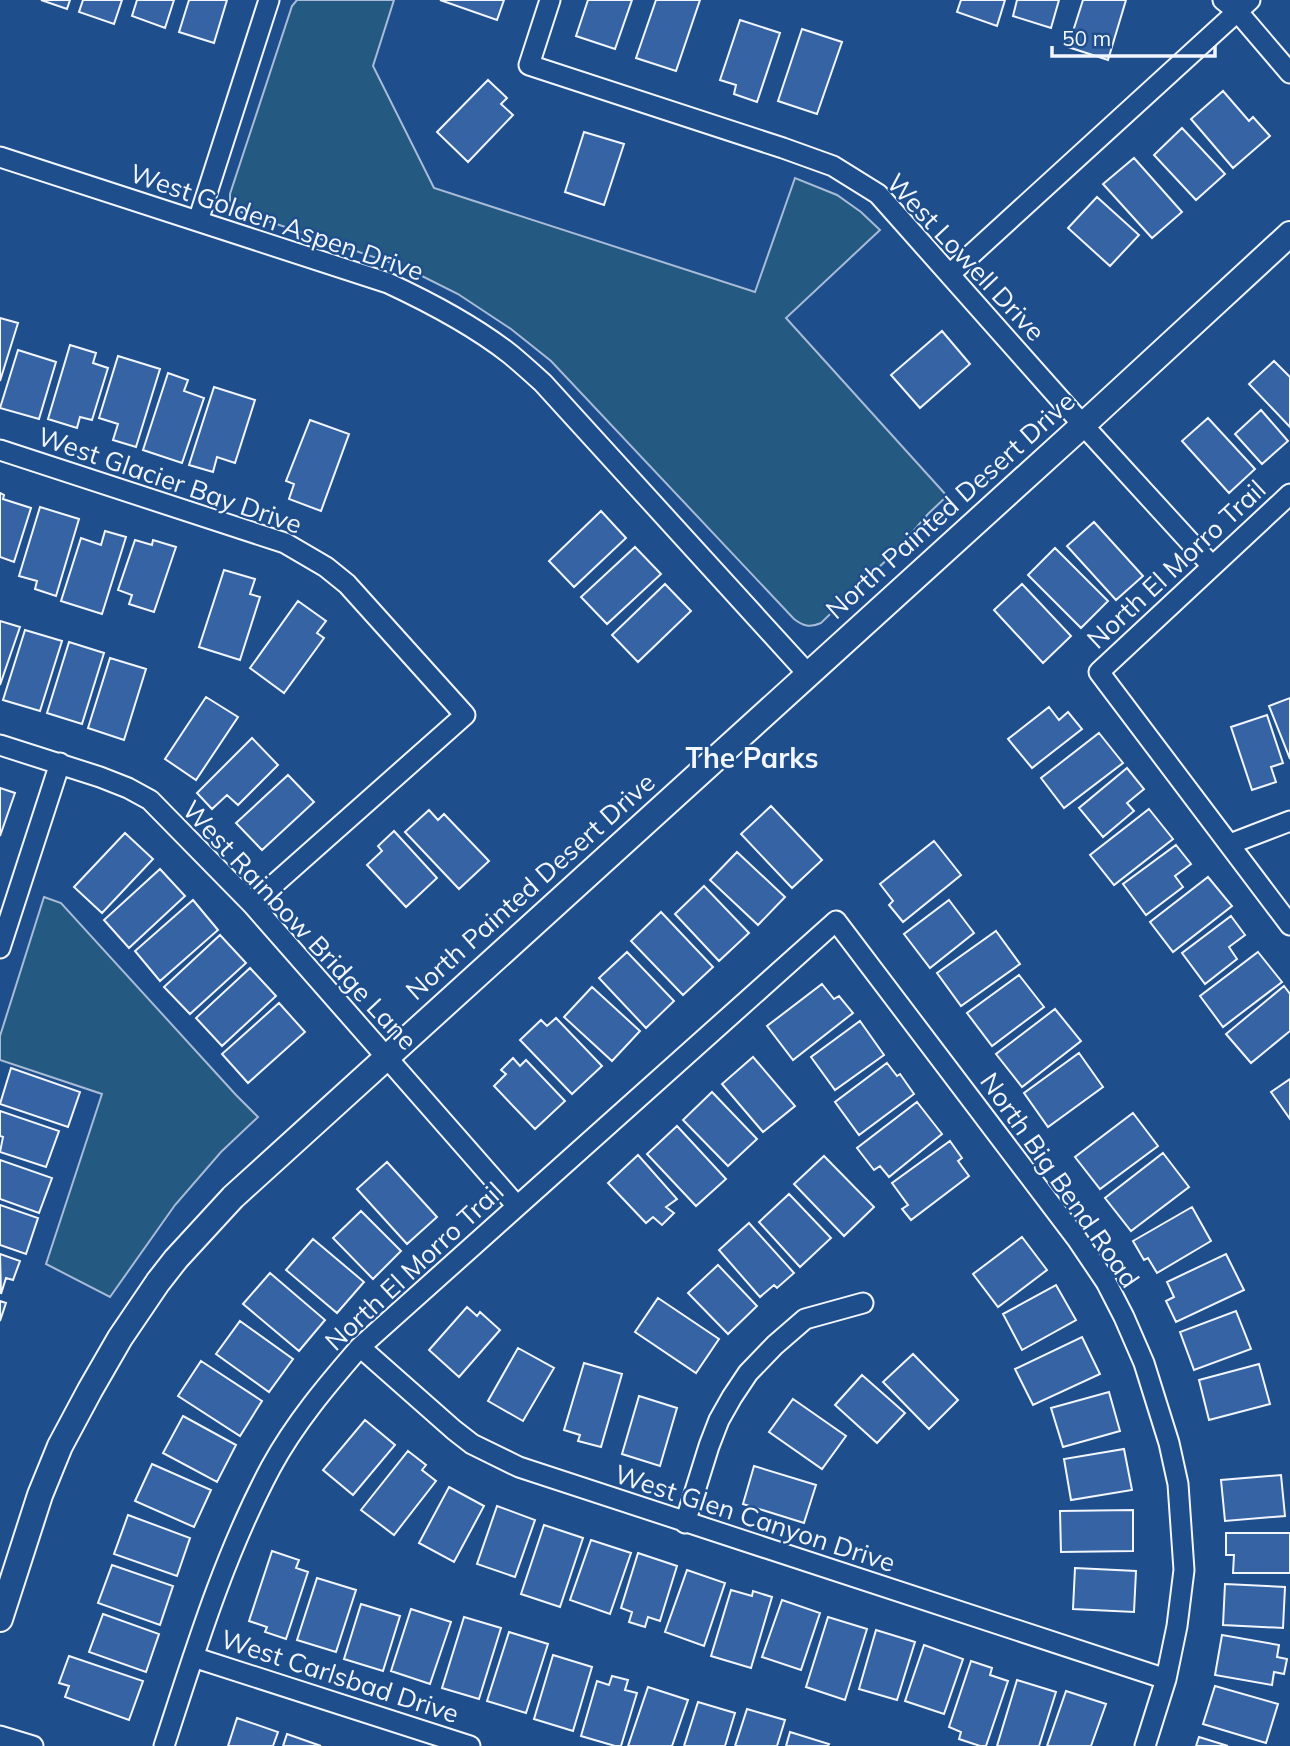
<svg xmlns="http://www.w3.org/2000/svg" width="1290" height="1746" font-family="Mulish,sans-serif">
<rect width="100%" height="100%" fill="#1f4e8c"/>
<path fill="#245a82" stroke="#a8bbd7" stroke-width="2" d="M297,0H394L373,66L434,188L755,292L795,178L837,195L861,212L880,230L786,318L947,496L928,514L898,549L821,623C810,628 803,626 794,619L551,361L511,329L458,294L406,268L238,211L230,204V194L292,6Z
M44,897L61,903L236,1095L258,1117L221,1152L175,1205L110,1297L46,1264L102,1094L0,1060V1036Z"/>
<path fill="#3563a3" stroke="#f2f6ff" stroke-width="2" d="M41,0H70L67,9Z
M83,0H122L114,24L79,12Z
M137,0H174L165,28L132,16Z
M189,0H227L214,43L179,32Z
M440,0H504L497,20Z
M588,0H632L615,49L576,36Z
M656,0H700L676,71L636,58Z
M961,0H1005L997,26L957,12Z
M1017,0H1059L1051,28L1013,16Z
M1083,0H1126L1108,60L1068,47Z
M740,20L780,33L757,102L734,94L736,85L720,80Z
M802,29L842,42L817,114L778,101Z
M488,80L507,98L501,104L513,115L468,162L437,132Z
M1223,91L1249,121L1253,117L1270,136L1233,168L1191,119Z
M1182,128L1225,174L1196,200L1154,155Z
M584,132L624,144L604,205L565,192Z
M1134,158L1182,212L1152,238L1103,184Z
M1097,197L1139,235L1110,266L1068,228Z
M0,318L18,323L0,381Z
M942,331L970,364L920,408L891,375Z
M70,345L96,353L93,363L108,368L92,420L80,417L77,428L48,419Z
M18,350L56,362L39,419L0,408Z
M118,356L160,369L136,447L113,440L118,424L99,418Z
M1274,361L1290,377V427L1249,384Z
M168,373L188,380L184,391L204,398L182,463L143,450Z
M214,387L255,400L235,463L217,457L213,472L189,465Z
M1261,410L1288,441L1262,464L1235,434Z
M1208,418L1255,469L1229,493L1182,441Z
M310,420L349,434L321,511L289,499L294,484L286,481Z
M0,493L4,495L3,499L31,508L14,562L0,557Z
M40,507L79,519L56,596L35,589L37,581L19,576Z
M601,511L626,538L574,587L549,561Z
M1094,522L1143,576L1116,600L1067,546Z
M105,531L126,537L102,614L61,601L81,538L101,545Z
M135,540L152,545L153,540L176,547L154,612L129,604L132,595L118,590Z
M635,547L661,574L607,624L581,597Z
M1055,548L1108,601L1081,628L1028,575Z
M224,570L255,579L250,594L260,597L240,660L199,647Z
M665,584L691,611L638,662L612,635Z
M1022,584L1071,636L1043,663L994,610Z
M298,601L326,621L317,633L324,638L284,693L250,668Z
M0,621L20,627L0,685Z
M25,630L62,641L40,711L3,700Z
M69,642L104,653L82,724L47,713Z
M110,658L146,669L124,740L88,728Z
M206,697L238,717L196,780L165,759Z
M1290,698V759L1269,706Z
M1049,707L1059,720L1068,712L1082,729L1032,768L1008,739Z
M1267,715L1283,763L1271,767L1276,782L1252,790L1231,727Z
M1099,733L1123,763L1064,808L1041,778Z
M252,738L278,765L238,805L227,795L212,809L197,793Z
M1127,768L1144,789L1127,803L1134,811L1103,837L1079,808Z
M288,775L314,802L262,850L236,823Z
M0,788L15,793L0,836Z
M771,806L822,860L792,888L741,834Z
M1149,809L1173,839L1114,885L1090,855Z
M429,810L438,820L444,814L489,861L459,889L405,832Z
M394,831L437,878L406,907L367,865L382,851L378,846Z
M125,833L153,859L102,913L74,887Z
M934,841L961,875L903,922L889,905L893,901L880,884Z
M1176,845L1191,864L1175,876L1183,887L1146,915L1123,884Z
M737,852L785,897L758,925L710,880Z
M160,869L185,896L129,948L104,920Z
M1208,877L1232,906L1173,952L1150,922Z
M704,886L749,933L719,961L675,914Z
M193,900L218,930L160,981L135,951Z
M949,900L974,933L930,968L904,934Z
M661,912L713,967L683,995L631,941Z
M1231,916L1245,935L1229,947L1237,959L1205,984L1182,953Z
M996,931L1020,964L961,1006L937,973Z
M220,935L246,963L190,1014L164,987Z
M627,952L674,1001L646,1028L599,978Z
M1258,952L1282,982L1223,1027L1200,996Z
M250,968L276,996L222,1046L196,1018Z
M1019,975L1044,1007L992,1046L967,1013Z
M822,984L834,999L839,996L853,1013L793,1060L767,1026Z
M1284,986L1290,994V1031L1251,1063L1226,1034Z
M592,987L640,1031L612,1061L564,1017Z
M279,1003L305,1032L248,1083L222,1054Z
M1055,1009L1081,1041L1022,1087L996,1054Z
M556,1018L602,1066L572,1094L520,1040L541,1020L547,1026Z
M860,1021L884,1055L835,1090L811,1057Z
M1079,1053L1103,1087L1048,1127L1024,1093Z
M753,1057L795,1106L763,1132L722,1084Z
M513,1058L520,1066L526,1060L565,1101L535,1129L494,1086L506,1074L501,1070Z
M887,1063L897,1076L900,1074L914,1094L859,1135L835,1102Z
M11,1068L80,1092L68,1127L0,1104Z
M1290,1079V1119L1271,1092Z
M712,1092L757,1139L728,1166L683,1120Z
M917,1102L942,1134L889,1177L880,1166L874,1170L857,1148Z
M0,1111L59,1131L46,1167L0,1152L3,1137L0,1136Z
M1133,1113L1158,1146L1100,1189L1075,1157Z
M677,1126L726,1179L696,1206L647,1154Z
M950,1141L962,1158L958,1161L969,1176L911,1220L902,1209L908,1205L892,1183Z
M1163,1153L1189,1187L1131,1231L1105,1198Z
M638,1155L677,1199L666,1207L674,1213L662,1225L653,1217L646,1223L608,1183Z
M824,1156L874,1207L844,1236L794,1184Z
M0,1160L52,1178L39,1213L0,1199Z
M387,1162L437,1217L407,1244L357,1189Z
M789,1194L831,1238L800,1267L759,1222Z
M0,1205L38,1218L26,1254L0,1245Z
M1192,1207L1211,1241L1157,1273L1148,1258L1144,1260L1133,1241Z
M361,1211L401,1251L373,1279L333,1238Z
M749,1223L794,1273L777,1288L774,1285L760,1297L719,1250Z
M1022,1237L1047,1270L998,1307L973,1274Z
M313,1239L364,1282L337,1313L286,1270Z
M0,1254L20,1261L13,1280L6,1278L1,1294Z
M1226,1254L1244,1290L1176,1322L1166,1301L1174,1297L1167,1282Z
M718,1265L757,1306L728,1334L688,1293Z
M270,1273L325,1320L299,1351L243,1304Z
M1056,1285L1076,1320L1022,1350L1003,1314Z
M658,1298L719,1339L696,1373L635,1332Z
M0,1301L6,1303L0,1321Z
M467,1307L477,1316L480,1312L500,1330L459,1377L429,1350Z
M1236,1311L1251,1349L1194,1370L1180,1332Z
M240,1321L293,1359L269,1392L216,1354Z
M1082,1337L1100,1374L1033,1405L1015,1369Z
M518,1348L554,1368L523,1421L488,1401Z
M913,1354L958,1400L929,1429L883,1382Z
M201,1361L262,1401L240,1436L178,1396Z
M584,1363L622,1374L601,1447L578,1441L580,1435L564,1430Z
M1259,1364L1270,1404L1209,1420L1199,1380Z
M862,1375L905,1413L877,1443L835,1405Z
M1109,1392L1120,1431L1063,1447L1051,1408Z
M639,1396L677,1408L660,1466L622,1454Z
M793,1399L846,1436L822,1469L769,1432Z
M183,1416L236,1445L217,1482L163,1453Z
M365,1420L395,1445L353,1495L323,1470Z
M1124,1449L1132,1490L1071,1500L1064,1459Z
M408,1451L426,1465L422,1470L436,1481L394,1535L361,1510Z
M152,1464L211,1490L194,1527L135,1501Z
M754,1466L816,1485L804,1523L743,1504Z
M1281,1475L1285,1516L1225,1521L1221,1480Z
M449,1487L484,1506L454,1562L419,1543Z
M497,1506L535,1520L515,1577L477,1564Z
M1133,1510V1551L1061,1552L1060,1511Z
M128,1515L190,1538L177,1576L114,1554Z
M544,1525L583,1538L560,1607L521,1594Z
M1226,1533H1290V1573H1233L1234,1555H1226Z
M591,1540L631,1553L610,1614L570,1600Z
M272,1551L299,1560L296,1568L308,1572L286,1639L265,1632L267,1627L249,1621Z
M638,1553L677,1566L660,1621L648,1617L645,1627L629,1622L632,1612L621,1608Z
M112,1565L173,1586L160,1625L98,1603Z
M1075,1568L1136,1571L1134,1612L1073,1609Z
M687,1570L725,1583L704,1646L665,1632Z
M317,1578L356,1590L336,1652L297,1640Z
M1225,1584L1285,1587L1283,1628L1223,1625Z
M731,1590L752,1596L753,1591L772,1597L751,1668L711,1656Z
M782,1600L820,1613L801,1670L762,1657Z
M361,1604L400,1616L383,1671L344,1659Z
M411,1609L451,1622L430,1684L391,1671Z
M103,1614L159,1634L146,1672L89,1652Z
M464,1617L501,1628L479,1699L442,1688Z
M828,1617L867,1629L845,1700L806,1687Z
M876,1630L915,1642L897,1700L859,1689Z
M509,1632L548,1644L526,1713L487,1701Z
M1222,1635L1279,1645L1277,1657L1287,1659L1284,1674L1274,1672L1272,1685L1215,1675Z
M924,1645L963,1659L944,1714L905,1701Z
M553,1655L592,1667L573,1731L534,1719Z
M69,1656L143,1681L129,1720L65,1697L69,1686L59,1683Z
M971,1661L992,1668L990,1675L1008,1681L986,1746H980L959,1739L961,1732L949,1727Z
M612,1676L628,1680L625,1690L637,1693L621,1746H615L581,1736L597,1681L609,1685Z
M1017,1680L1056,1692L1039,1746H997Z
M1215,1686L1278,1704L1266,1743L1203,1724Z
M648,1687L688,1700L672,1746H628Z
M1066,1691L1106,1704L1091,1746H1047Z
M698,1702L735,1713L725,1746H684Z
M747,1709L785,1720L777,1746H735Z
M237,1718L278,1732L273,1746H228Z
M790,1732L829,1744L828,1746H786Z
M287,1734L321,1746H283Z
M1199,1737L1228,1746H1196Z"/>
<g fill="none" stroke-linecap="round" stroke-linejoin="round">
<g stroke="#f2f6ff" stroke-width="23">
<path id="minor" d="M550,0L529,65L783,148L833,166L878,194L1083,425L1212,566
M1223,0L1237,11L1290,73
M0,157L388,283C431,303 473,325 510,354C521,363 532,373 543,383L808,674
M198,221L269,0
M950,274L1250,0
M0,450L285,543L326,567L347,584L465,715L252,904
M1290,494L1099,672L1290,925
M0,745L100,777L128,788L150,800L252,904L517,1206
M1230,844L1290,821
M0,948L60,763
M360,1347L454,1430L472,1444L519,1467L1166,1679
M685,1523L709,1446L719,1420L732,1397L748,1373L775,1345L805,1319L863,1303
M193,1657L470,1746
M0,1736L33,1746
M164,1746C195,1651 224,1555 271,1467C295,1423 327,1385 360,1347L836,921L1077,1239L1106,1282L1124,1317L1144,1363L1169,1443L1178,1484L1184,1570L1177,1626L1166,1679L1145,1746"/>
</g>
<g stroke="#f2f6ff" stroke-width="28">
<path id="tertiary" d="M0,1619L40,1495L60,1446L90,1390L120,1338L158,1282L176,1259L233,1197L1083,425L1290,234"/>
</g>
<use href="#minor" stroke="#1f4e8c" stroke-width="19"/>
<use href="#tertiary" stroke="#1f4e8c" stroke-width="24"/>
</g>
<g text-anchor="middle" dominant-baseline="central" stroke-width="5" stroke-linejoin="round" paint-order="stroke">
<g font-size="26" fill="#f2f6ff" stroke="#1f4e8c">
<text transform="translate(277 222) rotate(19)">West Golden Aspen Drive</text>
<text transform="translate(966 257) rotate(47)">West Lowell Drive</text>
<text transform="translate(170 480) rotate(19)">West Glacier Bay Drive</text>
<text transform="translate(950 505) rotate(-42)">North Painted Desert Drive</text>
<text transform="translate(1176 564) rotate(-43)">North El Morro Trail</text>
<text transform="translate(530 886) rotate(-42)">North Painted Desert Drive</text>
<text transform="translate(300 925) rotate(47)">West Rainbow Bridge Lane</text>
<text transform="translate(1060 1180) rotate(55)">North Big Bend Road</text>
<text transform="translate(414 1266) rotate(-43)">North El Morro Trail</text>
<text transform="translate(755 1518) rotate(18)">West Glen Canyon Drive</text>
<text transform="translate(340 1676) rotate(18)">West Carlsbad Drive</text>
</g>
<g font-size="28" font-weight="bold" fill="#f2f6ff" stroke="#1f4e8c">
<text x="752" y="757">The Parks</text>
</g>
</g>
<path d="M1052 46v10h163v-10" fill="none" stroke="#f2f6ff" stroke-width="3.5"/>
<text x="1062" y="46" font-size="21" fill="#f2f6ff" stroke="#1f4e8c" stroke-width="5" paint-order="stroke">50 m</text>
</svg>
